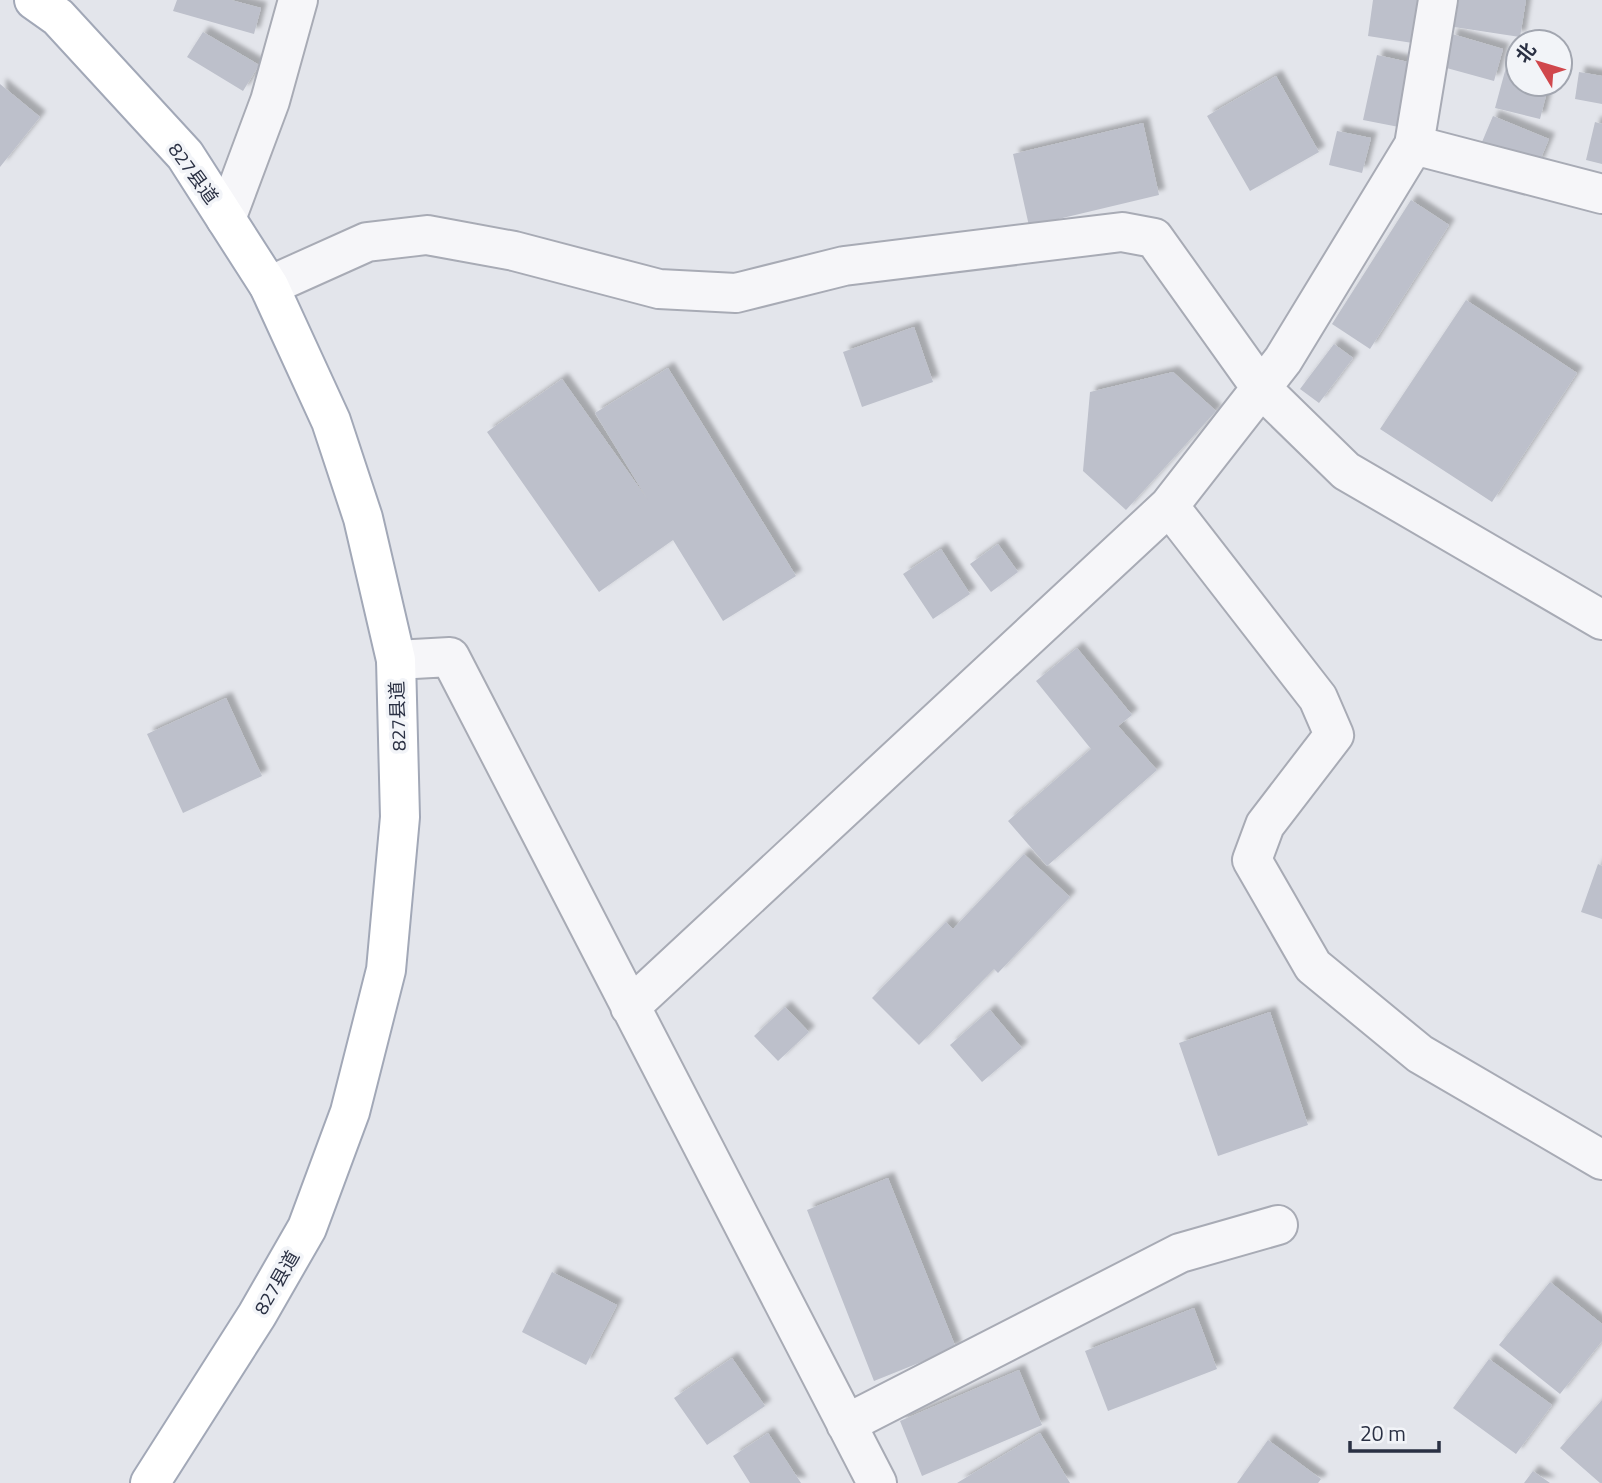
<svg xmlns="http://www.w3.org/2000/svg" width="1602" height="1483" font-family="'Titillium Web','Noto Sans SC',sans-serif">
<defs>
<filter id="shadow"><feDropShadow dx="6" dy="-6" stdDeviation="2" flood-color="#0004"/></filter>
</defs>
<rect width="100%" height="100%" fill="#e3e5eb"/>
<path fill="#bdc0cb" filter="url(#shadow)" d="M177,0H231L261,8L254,34L173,11Z
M1373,0H1427L1419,44L1368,36Z
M1459,0H1526L1520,37L1454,27Z
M203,32L259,65L243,91L187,57Z
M1452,34L1503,49L1494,81L1443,67Z
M1377,55L1417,64L1404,128L1363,120Z
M1508,60L1518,63V84H1549L1540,119L1495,108Z
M1579,72L1602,76V104L1575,99Z
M1276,76L1319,152L1250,191L1207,116Z
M0,84L40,117L0,167Z
M1493,116L1549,139L1538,165L1482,142Z
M1595,122L1602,124V164L1586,160Z
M1143,123L1159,195L1029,226L1013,154Z
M1337,131L1371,138L1362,173L1329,165Z
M1411,200L1449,225L1370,349L1332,324Z
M1466,300L1577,373L1492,502L1380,429Z
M914,327L933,382L862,407L843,352Z
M1334,344L1353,358L1319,403L1300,389Z
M668,368L796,576L723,621L673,540L599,592L487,432L562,379L648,500L595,413Z
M1173,372L1216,411L1126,510L1083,471L1090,392Z
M998,544L1018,572L991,592L970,564Z
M941,549L970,594L933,619L903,574Z
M1077,648L1132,715L1118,726L1157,770L1047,866L1008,821L1091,749L1036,681Z
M226,698L262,776L183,813L147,734Z
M1024,854L1070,897L998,973L994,969L919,1045L872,998L946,922L953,929Z
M1598,864L1602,866V919L1581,912Z
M785,1007L809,1032L778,1061L754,1036Z
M990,1010L1022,1048L982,1082L950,1045Z
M1270,1012L1308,1125L1218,1156L1179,1043Z
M888,1178L956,1348L874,1381L807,1210Z
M552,1272L617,1305L586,1365L522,1332Z
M1550,1282L1602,1324V1341L1560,1394L1499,1345Z
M1194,1308L1217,1369L1108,1411L1085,1351Z
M732,1358L765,1406L707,1445L674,1398Z
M1489,1359L1552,1405L1516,1454L1453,1408Z
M1019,1370L1042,1425L922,1476L900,1421Z
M1602,1400V1483H1600L1560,1448Z
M768,1433L801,1483H750L733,1456Z
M1040,1433L1070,1483H957Z
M1268,1440L1321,1479L1318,1483H1237Z
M1533,1471L1550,1483H1524Z"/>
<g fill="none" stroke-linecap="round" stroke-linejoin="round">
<g stroke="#a8abb5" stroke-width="42">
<path id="minor" d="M1414,145L1602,194
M226,219L270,101L298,0
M269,286L367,242L427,235L514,251L659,289L736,293L844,266L1122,232L1154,238L1261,388L1346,471L1602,620
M1169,506L1318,698L1334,735L1265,825L1252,860L1313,966L1420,1054L1602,1160
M396,660L450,657L877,1483
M630,1007L1169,506L1283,360L1414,145L1438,0
M846,1424L1180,1253L1278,1225"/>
</g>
<g stroke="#a2a8b7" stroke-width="42">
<path id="major" d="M34,0L58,17L185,155L269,286L331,421L363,518L396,660L400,817L386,970L350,1112L307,1228L257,1315L150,1483"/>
</g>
<use href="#minor" stroke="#f6f6f9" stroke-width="38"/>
<use href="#major" stroke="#fff" stroke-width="38"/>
</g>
<g text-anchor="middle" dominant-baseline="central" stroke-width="7" stroke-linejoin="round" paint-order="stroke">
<g font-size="19" fill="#2a3043" stroke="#f2f4f8">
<text transform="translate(194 173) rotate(54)">827县道</text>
<text transform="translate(397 716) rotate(-92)">827县道</text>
<text transform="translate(276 1282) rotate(-60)">827县道</text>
</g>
</g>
<g transform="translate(1539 63) rotate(308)"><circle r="33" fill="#f2f4f8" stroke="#a2a6b0" stroke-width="2"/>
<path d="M0-5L12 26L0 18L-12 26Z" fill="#d0474c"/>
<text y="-10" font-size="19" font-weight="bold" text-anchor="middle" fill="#2a3043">北</text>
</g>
<path d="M1350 1441v10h89v-10" fill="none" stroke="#2a3043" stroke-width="3.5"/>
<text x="1360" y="1441" font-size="21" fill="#2a3043" stroke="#f2f4f8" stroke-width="5" paint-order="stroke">20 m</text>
</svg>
